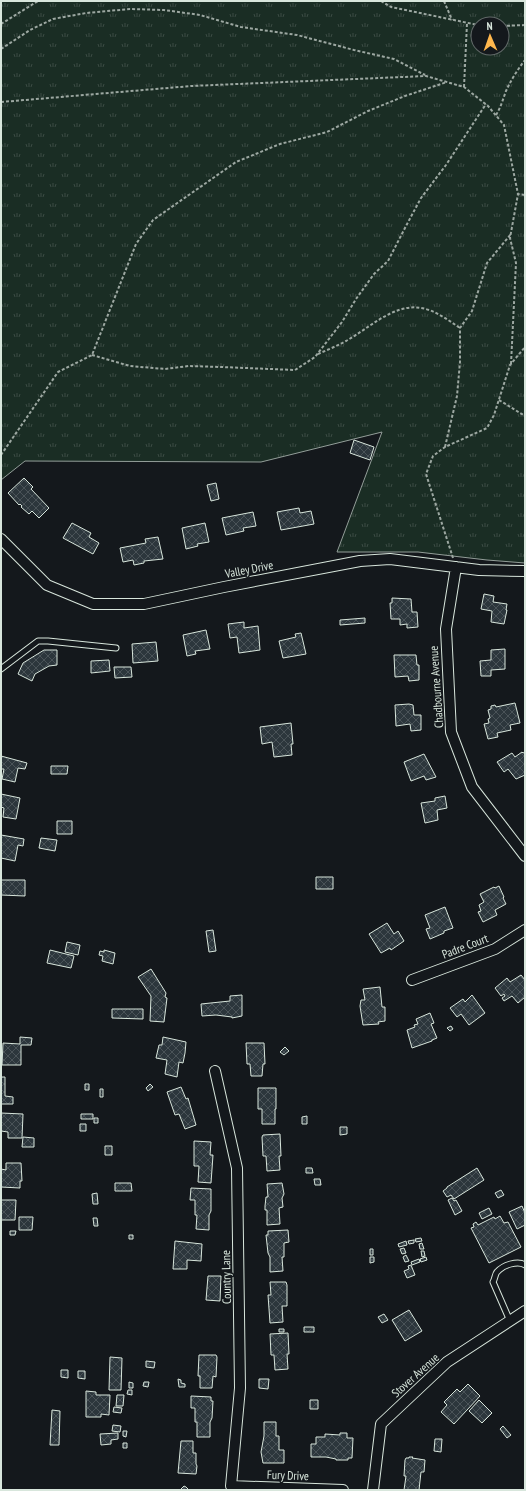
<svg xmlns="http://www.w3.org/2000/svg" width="526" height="1491" font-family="'PT Sans Narrow',sans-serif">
<defs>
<pattern id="grass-tufts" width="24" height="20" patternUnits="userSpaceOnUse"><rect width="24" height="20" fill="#1a2d24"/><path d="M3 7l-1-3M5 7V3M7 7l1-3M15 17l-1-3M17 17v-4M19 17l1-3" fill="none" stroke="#3b4b43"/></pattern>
<pattern id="building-cross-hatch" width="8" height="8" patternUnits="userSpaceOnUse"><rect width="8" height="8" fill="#2c363c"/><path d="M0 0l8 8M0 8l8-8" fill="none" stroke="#4a5358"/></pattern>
</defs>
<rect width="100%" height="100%" fill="#14181c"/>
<path fill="url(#grass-tufts)" stroke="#939e99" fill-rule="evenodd" d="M1,1H525V563L487,560L418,552H337L382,432L261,462L25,461L1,480ZM478,24H502V48H478Z"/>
<path fill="url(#building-cross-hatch)" stroke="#d8e6dc" d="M354,440L374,447L370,460L350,453Z
M24,478L33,487L31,489L49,508L39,518L32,511L29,514L21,507L22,506L20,504L19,505L8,493Z
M216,483L219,499L211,501L207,485Z
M299,508L300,513L311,511L314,524L281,530L277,512Z
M253,512L256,526L243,528L244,531L226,535L222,518Z
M72,523L91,533L89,537L99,543L93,554L63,538Z
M205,523L209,542L197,544L198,546L186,549L182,528Z
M158,537L163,559L144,561V563L134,565L133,560L123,562L120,548L146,543L145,539Z
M484,594L494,596L493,602L507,604L506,610H507L504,624L491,622L492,611L481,609Z
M392,598L411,599L412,612H417L418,627L407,628V624L400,625V619H391L390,603H392Z
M365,618V623L340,625V620Z
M244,622V628L258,626L260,650L239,653L237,637L230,638L228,624Z
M206,630L210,649L195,651L196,654L187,656L183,635Z
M301,633L306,654L283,658L279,641L296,637L295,634Z
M156,642L158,661L133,663L132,644Z
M505,649V669L491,670V676H481L480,661L491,660V650Z
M44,650H57V665L49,666L35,674L32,681L18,674L23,663Z
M394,655H416L417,665H419V680L409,681L408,676L395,677Z
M109,660L110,671L91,673V661Z
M114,667H131L132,677L115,678Z
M515,703L520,723L510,725L511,730L497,733L498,737L488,739L484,724L489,723L488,719L490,718L488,710L491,709V706L495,705L496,707Z
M409,704L413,705L414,715H421V730L411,731L410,724L396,726L395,705Z
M291,723L293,744H291L292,755L274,757L272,742L262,744L260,727Z
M522,752L523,753L525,752V775L516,779L508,769L504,772L497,762L512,753L515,757Z
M424,754L436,777L426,780L424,776L411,781L404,762Z
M1,756L27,763L25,769L18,768L15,782L2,779L4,769H1Z
M51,766H68L67,774H51Z
M1,794L20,798L16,819L3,817L4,808L1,807Z
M445,796L447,808L437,810L438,820L425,823L421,803L435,801V798Z
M57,821H72V834H57Z
M1,835L24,839L23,846L18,845L15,861L1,858Z
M41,838L57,840L55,851L39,848Z
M316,877H333V889H316Z
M1,880H25V896L1,895Z
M499,886L504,897L503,898L506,904L495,910L497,915L483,922L478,912L481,911L479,905L484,902L480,894L494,887L495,888Z
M445,907L453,928L444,931V933L430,939L426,929L430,928L425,915Z
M387,923L394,934L398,931L404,941L391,950L390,948L381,953L369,934Z
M213,930L216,951L209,952L206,931Z
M67,942L80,945L78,955L65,952Z
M50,950L74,956L71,968L47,963Z
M104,950L115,953L113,964L102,961L103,956L99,955L100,951L104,952Z
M151,969L166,993L165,997L167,998L164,1022L150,1021L151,996L138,977Z
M521,975L525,980V997L518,1003L512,996L504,1001L502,998L505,996L504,994L501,996L495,988L507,978L510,982Z
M380,987L382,1007H385V1021L378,1022L379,1024L363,1025L360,1006L361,1000H365L363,989Z
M242,995V1016L232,1018V1017L216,1015L202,1016L201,1004L230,1001V996Z
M472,995L485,1013L469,1025L461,1014L457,1017L450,1008L463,999L465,1002Z
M112,1009H143V1019L112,1018Z
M430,1013L434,1023L431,1024L437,1038L432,1040V1041L412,1048L407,1030L415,1027L414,1025L418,1024L416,1019Z
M451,1026L453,1029L450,1031L447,1028Z
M20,1037L32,1038L31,1045H21V1065H2L3,1043L20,1044Z
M163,1037L186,1042L185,1053L183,1063L179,1062L177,1077L165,1074L167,1060L156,1058L159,1045H162Z
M246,1043H264L265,1064H263L262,1076H251L250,1064H247Z
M285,1047L289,1051L284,1055L280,1052Z
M1,1077H5V1096L13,1097V1104H1Z
M85,1084H89V1090H85Z
M150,1084L153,1087L148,1091L146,1088Z
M181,1087L186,1099L188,1098L196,1125L185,1129L179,1114L175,1115L167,1092Z
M258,1088H276V1109H275V1124H262V1109H258Z
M100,1089H103V1097H100Z
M1,1113L23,1114L22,1138H8V1132L1,1131Z
M81,1114H93V1119H81Z
M307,1116V1124H302V1117Z
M94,1118H98V1123H94Z
M80,1124H86V1131H80Z
M340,1127H347V1134L340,1135Z
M280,1134L281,1156H279L280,1170L267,1171L266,1156H263L262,1137L263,1135Z
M23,1137L34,1138V1147H22Z
M194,1141L211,1142L210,1155H213L211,1183L198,1182L199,1166H194Z
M105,1146H112V1155H105Z
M6,1163H21L22,1181H20V1188L1,1187V1169L6,1170Z
M306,1168H312L313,1173H306Z
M477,1168L484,1180L454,1199L451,1195L447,1197L443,1191L447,1188V1187Z
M314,1179H320L321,1185H315Z
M115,1183H131L132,1191H115Z
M282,1183L284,1194L282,1198L283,1207L279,1208L280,1224L267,1225V1210H265V1206L266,1197H268L267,1184Z
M191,1188L211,1189V1211L209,1215V1230L196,1229L197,1215H195V1200H190Z
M501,1190L504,1195L498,1198L495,1193Z
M97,1193L98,1204H93L92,1194Z
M452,1198L454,1201L456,1200L462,1211L455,1215L448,1200Z
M1,1200H16L15,1220H1Z
M522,1206L525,1213V1225L517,1229L509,1212Z
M489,1208L492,1214L482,1219L479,1213Z
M500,1216L504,1223L508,1222L521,1247L489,1263L471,1228L474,1227L473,1224L476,1222L478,1225L494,1217L495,1219Z
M19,1217H33L32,1230H19Z
M93,1218H97L98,1226H94Z
M288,1230L289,1242L284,1243V1257H282L283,1271L270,1272V1257L268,1253L266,1235H268V1231Z
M10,1231H16L15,1235H10Z
M129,1235H133V1239H129Z
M421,1238L422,1241L416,1242L415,1239Z
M414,1240V1243L409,1244L408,1241Z
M175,1241L202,1244L201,1261L187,1260V1269H173Z
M406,1241L407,1245L399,1247L398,1244Z
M422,1243L424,1249H420L419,1244Z
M404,1248L406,1253L402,1254L400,1249Z
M370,1249H373V1255H370Z
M421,1251H424L425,1256L422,1257Z
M406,1255L409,1261L405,1262L403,1257Z
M370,1257H374V1262L370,1263Z
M426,1257L427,1260L421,1262L420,1259Z
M419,1259L420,1262L412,1265L411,1262Z
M411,1265L415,1275L407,1278L404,1271L409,1269L408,1266Z
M208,1276H221L220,1301L206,1300Z
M270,1282H286L287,1285V1306H282L283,1322L270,1323L268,1295H271Z
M409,1310L422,1331L405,1341L392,1320Z
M384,1314L388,1320L382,1323L378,1317Z
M304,1327H314V1332H304Z
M279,1329H284V1332H279Z
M288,1333L289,1354H287L288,1369L275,1370L274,1355H271L270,1334Z
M199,1355H216L217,1357L216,1377L213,1376L212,1388H200V1376H198Z
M110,1357L122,1358L121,1390H109Z
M146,1361L155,1362L154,1368L146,1367Z
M61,1370H68V1378L61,1377Z
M78,1371H85V1379L78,1378Z
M178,1379L181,1380V1383L185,1384V1387H179Z
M259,1379H269L268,1389L259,1388Z
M129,1382L133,1383V1388H129Z
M144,1382H149L148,1387L143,1386Z
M468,1384L480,1396L454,1424L441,1412L447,1405L444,1402L457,1389L460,1392Z
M128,1390H132V1395L127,1394Z
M86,1391L96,1392V1395H110L109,1415L101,1414V1417H86Z
M117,1395H124L123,1406H116Z
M191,1396L211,1397V1401H213L212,1418L210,1422V1437H197V1422H195V1408H191Z
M310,1400H318V1409H310Z
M479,1400L492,1413L482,1423L469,1411Z
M114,1407L122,1408L121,1413L113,1412Z
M52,1410L60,1411L59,1445H50Z
M264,1422H276V1436H279V1450H284V1463H263L261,1452L264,1436Z
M113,1425L121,1426L120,1432L112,1431Z
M503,1426L511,1435L507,1438L500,1429Z
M123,1431H127L126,1437L123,1436Z
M118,1433V1439L111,1440V1444L101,1445L100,1434Z
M340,1433H347V1438H353L352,1458H348V1460H336V1459L326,1457H311V1444H316V1437H325V1434L340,1435Z
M435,1439H442L441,1452L434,1451Z
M181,1441H193V1453H196V1464L197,1466L196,1474L178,1473Z
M123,1443H127V1448H123Z
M409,1457H413L412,1458L425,1460L424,1472H421L419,1490H404L406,1476H404L405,1460L406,1458H409Z
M184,1486L186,1487L189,1490H180Z"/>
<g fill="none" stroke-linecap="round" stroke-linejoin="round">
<g stroke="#d8e6dc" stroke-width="7">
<path id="service" d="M1,669L38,641H48L116,648
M510,1321L493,1282C495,1279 495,1274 497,1272C503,1265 518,1260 525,1265"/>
</g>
<g stroke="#d8e6dc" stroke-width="12">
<path id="minor" d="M1,539L47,585L93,604H144L224,587L360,561L390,559L479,570L525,571
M456,567L446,629L451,732L472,787L525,856
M412,980L495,949L525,930
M215,1071L237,1168L240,1388L231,1486L343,1490
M373,1490L381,1424L447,1362L525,1311"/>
</g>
<path stroke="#9da8a2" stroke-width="2" stroke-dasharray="3 2" stroke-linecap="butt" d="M381,1L391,7L478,25
M444,1L452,20
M1,24L38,1
M502,26L525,25
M1,49L30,30L53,19L86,13L130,9L164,10L200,15L241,27L297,35L354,50L394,59L425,75
M464,87L467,23
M1,102L191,86L426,76L464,87L488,106L504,125L518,194L525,195
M496,115C501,107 503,99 506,91C511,80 518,69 525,60
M318,354C327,350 337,346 346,341C368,329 394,303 421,308C435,310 448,320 460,328
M92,355L130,366L165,369L189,366L221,367L295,370L315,357L342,322L356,299L374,274L388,261L406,226L421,198L446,165L486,104
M511,364L516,263L510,238L518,194
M499,400L525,416
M445,447L457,396L460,362V328L472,311L487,263L511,234
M1,455L58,372L92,355L136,244L153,220L236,162L280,144L327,132L368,111L405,96L447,82
M453,558L426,474L433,456L445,447L487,428L494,415L510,365L525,347"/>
<use href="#service" stroke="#14181c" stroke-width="5"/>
<use href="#minor" stroke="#14181c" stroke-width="10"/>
</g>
<g text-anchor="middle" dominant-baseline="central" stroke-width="3" stroke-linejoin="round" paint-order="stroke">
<g font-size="12" fill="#d8e6dc" stroke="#14181c">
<text transform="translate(249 569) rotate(-11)">Valley Drive</text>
<text transform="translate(436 687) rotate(-94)">Chadbourne Avenue</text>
<text transform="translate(465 946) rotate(-21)">Padre Court</text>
<text transform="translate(226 1277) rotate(-91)">Country Lane</text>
<text transform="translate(415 1375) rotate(-42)">Stover Avenue</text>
<text transform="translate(288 1475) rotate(2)">Fury Drive</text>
</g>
</g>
<rect width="526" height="1491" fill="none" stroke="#d8e6dc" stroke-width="4"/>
<g transform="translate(490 36) rotate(358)"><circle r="19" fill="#14181c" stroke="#626a69"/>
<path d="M0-3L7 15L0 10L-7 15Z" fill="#ffb74d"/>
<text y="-6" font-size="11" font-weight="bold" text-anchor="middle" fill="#d8e6dc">N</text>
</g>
</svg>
